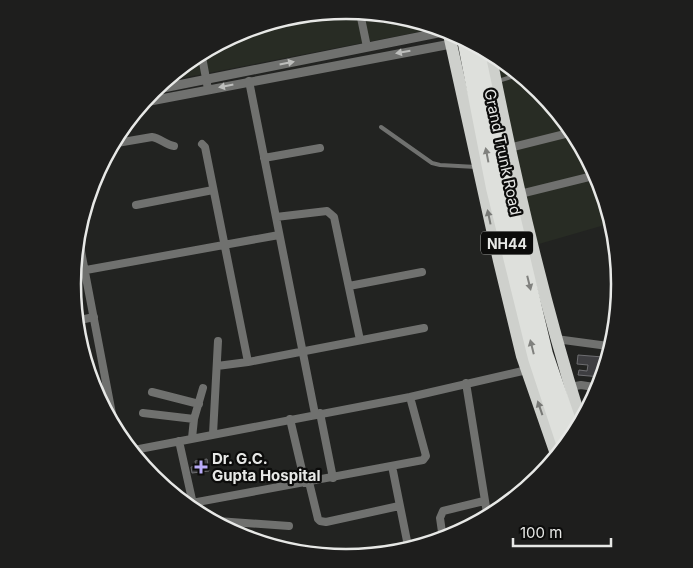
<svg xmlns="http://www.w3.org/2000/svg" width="693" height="568" font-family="Inter,sans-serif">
<rect width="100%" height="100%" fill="#222321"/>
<path fill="#282c24" d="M347,10L433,27L434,29L167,81L242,31Z
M493,59L540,90L600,179L608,224L532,246Z"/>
<path fill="#3e3e41" stroke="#6e6e71" d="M578,355L603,357L601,377L578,375L579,370L587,371L588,365L577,364Z
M207,459L209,471L192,473L191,467L196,466L195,461Z"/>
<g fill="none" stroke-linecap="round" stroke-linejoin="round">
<path stroke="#70716f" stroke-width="4" d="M498,81L518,75
M381,127L432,163L440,165L476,167"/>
<path stroke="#70716f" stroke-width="8" d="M360,13L367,47
M202,57L208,89
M249,81L315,414
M117,143L152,137C160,138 166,145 174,146
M202,144L205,147L248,362
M509,148L569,133
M264,158L320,148
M520,194L597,175
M136,205L213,190
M276,217L327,211L334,217L360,340
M80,246L113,419
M75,272L279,235
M349,286L422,272
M80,320L94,317
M556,339L608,346
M217,366L248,362L424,328
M466,383L487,513
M570,387L581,385L600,388
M152,392L199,404
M143,413L194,419
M320,413L333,478
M290,419L305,483
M213,434L218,341
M192,438L194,419L203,388
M179,441L193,504
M134,450L410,397L527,370
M392,466L408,546
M309,482L318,519L320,521L326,522L399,506
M192,503L423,460L426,456L410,397
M217,521L289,526
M443,539L440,518L443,511L484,501"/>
<path stroke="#70716f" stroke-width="9" d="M153,90L448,31
M145,102L451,44"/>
<path stroke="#ced0cc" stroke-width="12" d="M448,30L499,261L522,356L556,454
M491,58C515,179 543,300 580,418"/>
<path stroke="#dee0dc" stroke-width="14" d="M464,39L493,188L535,358L563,443
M477,48L506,186L546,354L572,430"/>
</g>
<defs><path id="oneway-solid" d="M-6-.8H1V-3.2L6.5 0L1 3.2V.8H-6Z" transform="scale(1.25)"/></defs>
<g fill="#bdbebc">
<use href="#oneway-solid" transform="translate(403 52) rotate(170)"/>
<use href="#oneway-solid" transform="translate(287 63) rotate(-11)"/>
<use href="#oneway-solid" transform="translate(226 86) rotate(169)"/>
</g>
<g fill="#80817e">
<use href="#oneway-solid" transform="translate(487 155) rotate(-101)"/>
<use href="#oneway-solid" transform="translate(529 283) rotate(76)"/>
<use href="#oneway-solid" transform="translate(532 347) rotate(-104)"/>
</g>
<g fill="#777875">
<use href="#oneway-solid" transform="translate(489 217) rotate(-102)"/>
<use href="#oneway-solid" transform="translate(540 408) rotate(-109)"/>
</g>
<path fill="#b9abf7" stroke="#0c0c0b" stroke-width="2" d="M198.5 459.5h5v5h5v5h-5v5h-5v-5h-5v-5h5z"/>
<g text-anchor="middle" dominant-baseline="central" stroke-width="4.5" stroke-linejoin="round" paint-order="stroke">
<rect fill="#0c0c0b" stroke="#a5a6a4" stroke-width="1" x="481" y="231.5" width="52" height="23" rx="4"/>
<g font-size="14" font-weight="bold" fill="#e7e8e6">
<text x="507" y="243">NH44</text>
</g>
<g font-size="15" fill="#e7e8e6" stroke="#0c0c0b">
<text transform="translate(503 152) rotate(78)">Grand Trunk Road</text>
</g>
<g font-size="15" font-weight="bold" fill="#e7e8e6" stroke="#0c0c0b" text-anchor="start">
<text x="212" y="458">Dr. G.C.<tspan x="212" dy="17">Gupta Hospital</tspan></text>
</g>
</g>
<path d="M0 0H693V568H0ZM81 284a265 265 0 1 1 530 0a265 265 0 1 1-530 0Z" fill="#1e1e1d" fill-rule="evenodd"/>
<path fill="none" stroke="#e7e8e6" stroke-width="2.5" d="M81 284a265 265 0 1 1 530 0a265 265 0 1 1-530 0Z"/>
<path d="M513 538v8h98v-8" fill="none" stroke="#e7e8e6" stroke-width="2.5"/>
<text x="520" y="538" font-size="15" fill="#e7e8e6" stroke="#0c0c0b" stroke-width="4" paint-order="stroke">100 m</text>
</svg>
